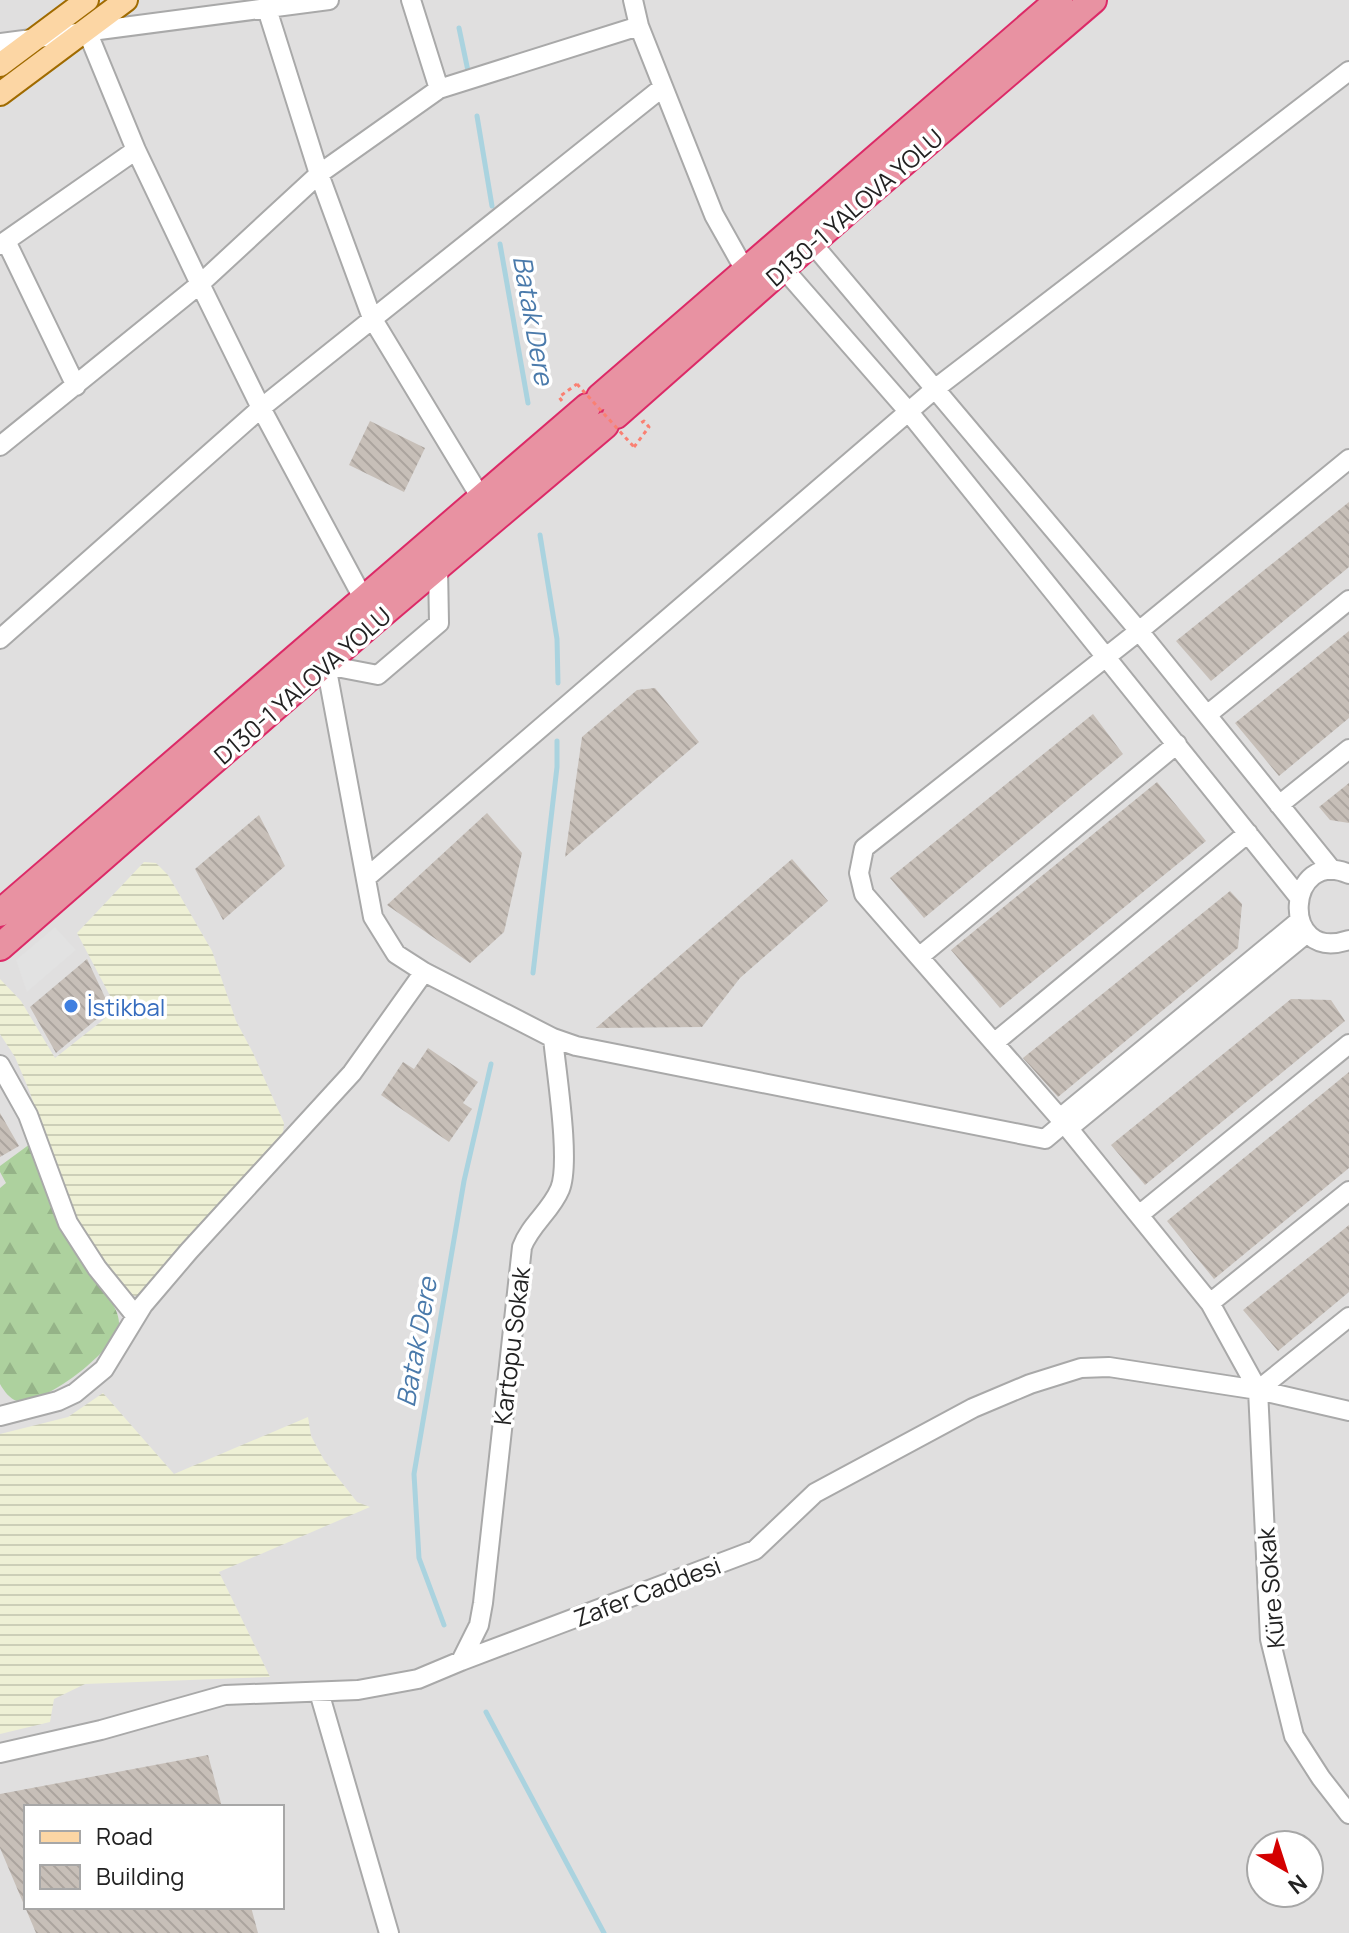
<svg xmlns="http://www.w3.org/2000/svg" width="1349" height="1933" font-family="Manrope,sans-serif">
<defs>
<pattern id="farmland-rules" width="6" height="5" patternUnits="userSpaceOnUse" patternTransform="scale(2)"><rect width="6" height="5" fill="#eef0d5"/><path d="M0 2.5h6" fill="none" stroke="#ccceb7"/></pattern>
<pattern id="forest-firs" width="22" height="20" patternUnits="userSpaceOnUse" patternTransform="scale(2)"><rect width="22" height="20" fill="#add19e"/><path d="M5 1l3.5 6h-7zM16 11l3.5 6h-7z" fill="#95b388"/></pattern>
<pattern id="building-back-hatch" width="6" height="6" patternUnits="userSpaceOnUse" patternTransform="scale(2)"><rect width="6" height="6" fill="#c7bfb8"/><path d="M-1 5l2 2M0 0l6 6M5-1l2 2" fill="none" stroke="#aba49e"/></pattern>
</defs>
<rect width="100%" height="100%" fill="#f2efe9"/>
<path fill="#e0dfdf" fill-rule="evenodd" d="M0,0H1349V1933H0ZM26,1807H282V1907H26ZM1261,1845H1309V1893H1261Z"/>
<path fill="url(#farmland-rules)" d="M144,862L156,863L168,875L212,951L236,1021L253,1053L284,1123L283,1133L276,1144L138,1297L132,1295L93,1247L71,1212L29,1090L15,1057L0,1034V979L21,1001L55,1058L117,1009L77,933Z
M103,1393L174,1474L308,1417L311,1436L324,1460L357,1502L370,1507L219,1572L270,1677L85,1684L54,1699L50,1722L0,1734V1434L68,1417Z"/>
<path fill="url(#forest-firs)" d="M30,1144C45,1185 57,1225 82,1261C92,1276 120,1305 119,1324C117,1350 42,1407 17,1401C10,1399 4,1391 0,1384V1188L6,1183L0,1172V1166Z"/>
<path fill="#e2e2e2" d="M55,927L76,950L27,992L16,960Z"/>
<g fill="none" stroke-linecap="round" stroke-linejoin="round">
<path stroke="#aad3df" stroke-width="5" d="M459,28L468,71
M477,116L492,206
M500,244L528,403
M540,535L557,639L558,683
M533,973L557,767V741
M444,1625L419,1558L414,1474L464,1181L491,1064
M486,1712L604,1933"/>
</g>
<path fill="url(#building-back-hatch)" d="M370,421L425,448L404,492L349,465Z
M1349,502V567L1211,681L1176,641Z
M1349,631V718L1279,776L1235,723Z
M655,688L699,742L565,857L582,737L637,690Z
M1093,714L1123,754L924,918L890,878Z
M1157,782L1206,841L1000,1008L951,950Z
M1349,783V823L1330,820L1319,807Z
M487,813L522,853L504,932L470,963L387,905Z
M259,815L285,866L223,920L195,869Z
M792,859L828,901L740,978L702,1027L596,1028Z
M1230,891L1242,904L1238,948L1058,1097L1023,1058Z
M87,959L110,1008L56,1053L30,1007Z
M1291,999L1331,1000L1345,1021L1145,1185L1111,1145Z
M428,1048L478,1082L463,1103L472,1109L449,1142L381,1095L403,1062L414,1069Z
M1349,1072V1168L1214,1279L1167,1221Z
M0,1113L19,1146L0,1157Z
M1349,1225V1292L1278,1351L1243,1310Z
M208,1755L222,1807H26V1907H251L258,1933H36L0,1848V1794Z"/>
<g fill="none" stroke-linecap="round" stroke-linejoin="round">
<g stroke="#a9a9a9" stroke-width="22">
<path id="minor" d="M411,0L439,89
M267,9L319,174L372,318L481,498
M639,26L714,215L746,272
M87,31L136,150L200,284L261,408L363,598
M0,43L329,0
M6,241L76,386
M812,243L1139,631L1332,870
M0,245L136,150
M784,269L908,411L1298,896
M0,446L200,284L319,174L439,89L639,26L633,0
M1349,459L1139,631L864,848L859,873L864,894L1064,1123L1210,1303L1258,1390L1349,1411
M438,567L439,623L378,675L326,665L373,917L396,954L424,972L553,1038L576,1046L1045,1139L1064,1123
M0,639L261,408L663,87
M1207,715L1349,600
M1279,805L1349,749
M1349,874C1287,846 1277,964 1349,940
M366,878L936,388L1349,71
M919,957L1177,744
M994,1043L1248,833
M0,1065L28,1115L68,1223L97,1268L135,1315
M1060,1118L1299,921
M1069,1128L1307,933
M1139,1215L1349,1044
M1210,1303L1349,1191
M1258,1390L1270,1639L1294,1736L1321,1778L1349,1814
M1258,1390L1349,1317
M0,1416L58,1401L75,1393L104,1369L143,1305L189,1251L352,1073L424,972
M461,1661L479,1625L483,1603L522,1247C530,1225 551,1211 560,1189C571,1162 556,1071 553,1038
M319,1692L389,1933
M0,1753L101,1730L225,1695L358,1690L418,1679L461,1661L755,1550L815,1493L973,1408L1030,1384L1081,1368L1109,1367L1258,1390"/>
</g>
<g stroke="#a06b00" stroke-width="26">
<path id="major" d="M0,65L87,0
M0,94L126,0"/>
</g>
<g stroke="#dc2a67" stroke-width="30">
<path id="highway" d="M600,397L1059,0
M616,415L854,205L1093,0
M0,913L587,407
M0,947L370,624L605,425"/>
</g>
<path stroke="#fa8072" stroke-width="3" stroke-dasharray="4 4" stroke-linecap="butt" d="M562,401L559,397L577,384
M634,447L649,427L644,421L641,423"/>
<use href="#minor" stroke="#fff" stroke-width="18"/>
<use href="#major" stroke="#fcd6a4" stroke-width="22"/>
<use href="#highway" stroke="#e892a2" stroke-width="26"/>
<path stroke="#fa8072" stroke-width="3" stroke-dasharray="4 4" stroke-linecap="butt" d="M577,384L634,447"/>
</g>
<circle fill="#3f7fe0" stroke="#fff" stroke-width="3" cx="71" cy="1006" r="8"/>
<g text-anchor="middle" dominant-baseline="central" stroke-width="7" stroke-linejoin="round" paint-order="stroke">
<g font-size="24" fill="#222" stroke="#fff">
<text transform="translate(854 207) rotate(-41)">D130-1 YALOVA YOLU</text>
<text transform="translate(302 685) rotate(-41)">D130-1 YALOVA YOLU</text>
<text transform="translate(511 1346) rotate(-83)">Kartopu Sokak</text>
<text transform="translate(1270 1588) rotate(-95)">Küre Sokak</text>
<text transform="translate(647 1591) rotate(-21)">Zafer Caddesi</text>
</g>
<g font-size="24" fill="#366cbe" stroke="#fff" text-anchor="start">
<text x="87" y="1006">İstikbal</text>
</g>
<g font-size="26" font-style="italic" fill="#4a7aab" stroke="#fff">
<text transform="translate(534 320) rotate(80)">Batak Dere</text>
<text transform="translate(416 1342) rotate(-80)">Batak Dere</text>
</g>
</g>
<rect x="24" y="1805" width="260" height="104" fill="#ffffff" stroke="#a7a7a7" stroke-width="2"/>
<rect x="40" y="1831" width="40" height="12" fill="#fcd6a4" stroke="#a7a7a7" stroke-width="2"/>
<text x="96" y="1845" font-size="24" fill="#222222">Road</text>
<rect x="40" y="1865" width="40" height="24" fill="url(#building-back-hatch)" stroke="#a7a7a7" stroke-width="2"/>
<text x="96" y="1885" font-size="24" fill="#222222">Building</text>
<g transform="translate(1285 1869) rotate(141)"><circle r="38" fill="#ffffff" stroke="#a7a7a7" stroke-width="2"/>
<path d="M0-6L14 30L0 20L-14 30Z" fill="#d40000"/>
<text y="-12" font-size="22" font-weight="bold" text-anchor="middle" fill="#222222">N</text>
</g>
</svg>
